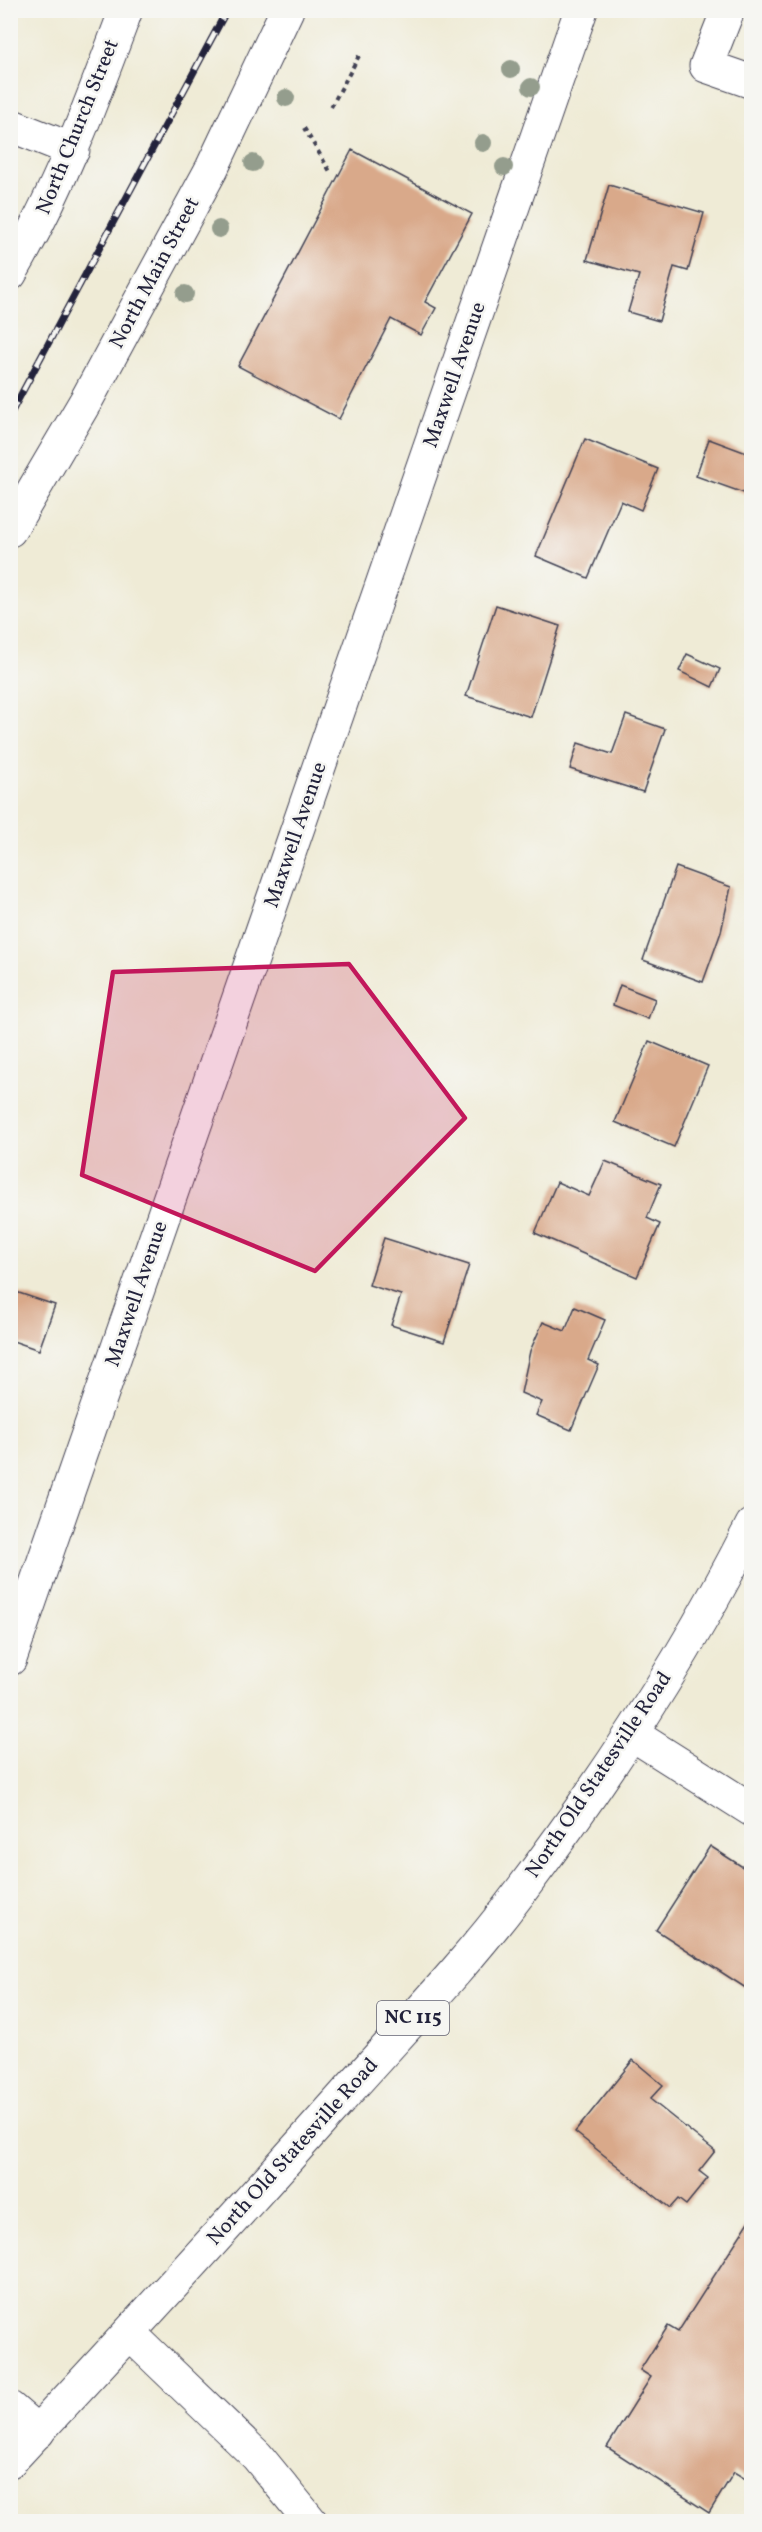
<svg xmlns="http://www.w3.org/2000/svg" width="762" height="2532" font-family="Vollkorn,serif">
<rect width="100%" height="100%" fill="#f6f6f2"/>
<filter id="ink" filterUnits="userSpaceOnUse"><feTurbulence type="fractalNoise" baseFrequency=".0167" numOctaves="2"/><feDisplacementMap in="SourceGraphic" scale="12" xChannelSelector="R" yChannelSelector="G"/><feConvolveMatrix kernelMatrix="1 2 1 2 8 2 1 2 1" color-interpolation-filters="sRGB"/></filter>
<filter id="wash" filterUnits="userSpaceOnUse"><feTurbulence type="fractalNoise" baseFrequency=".008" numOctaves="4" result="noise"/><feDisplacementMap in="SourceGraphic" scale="24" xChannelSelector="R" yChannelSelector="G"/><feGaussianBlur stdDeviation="1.35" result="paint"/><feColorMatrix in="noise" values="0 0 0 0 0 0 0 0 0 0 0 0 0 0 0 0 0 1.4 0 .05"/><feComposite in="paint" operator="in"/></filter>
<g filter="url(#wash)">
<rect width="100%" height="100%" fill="#efebd6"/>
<g id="blocks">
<path fill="#d9a98a" d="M352,150L472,214L425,302L436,308L421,335L391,319L339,419L238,366Z
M609,185L704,213L688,271L674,267L659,321L628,312L639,275L587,260Z
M585,439L658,469L641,510L621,501L588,578L536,556Z
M709,439L752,455V496L696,476Z
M496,605L560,626L531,717L466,696Z
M687,654L720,669L712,687L679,671Z
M626,715L665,729L643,792L570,769L578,743L612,754Z
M676,867L731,887L721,932L703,982L643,960Z
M620,985L655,999L648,1019L613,1005Z
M649,1041L708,1066L674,1147L615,1122Z
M605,1161L661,1184L647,1218L660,1224L637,1277L535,1233L557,1182L589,1196Z
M384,1238L469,1265L444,1342L391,1325L401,1295L369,1285Z
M10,1290L55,1305L39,1350L10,1340Z
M575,1307L605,1320L588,1360L599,1365L571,1430L536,1415L542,1402L521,1393L530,1351L543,1322L565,1331Z
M710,1846L752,1873V1992L656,1930Z
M633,2060L663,2085L650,2099L715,2151L699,2171L708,2178L686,2205L678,2199L670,2208L575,2132Z
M752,2217V2483L734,2472L709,2513L607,2447L651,2377L640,2370L668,2326L678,2332Z"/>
</g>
</g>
<g filter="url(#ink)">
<use href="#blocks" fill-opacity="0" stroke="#414052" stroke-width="1.5"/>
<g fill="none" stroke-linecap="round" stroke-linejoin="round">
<g stroke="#414052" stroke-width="35">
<path id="minor" d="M728,10L706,66L752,82
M10,125L73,150
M10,274C59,191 92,101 126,10
M10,530L87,399L212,168L287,10
M10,1659L581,10
M632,1734L752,1810
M130,2334L257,2456L311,2522
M10,2408L38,2432"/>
</g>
<g stroke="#414052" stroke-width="35">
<path id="major" d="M10,2461C121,2342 231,2222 339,2101C399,2033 463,1968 517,1896C605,1780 686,1656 752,1525"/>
</g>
<path stroke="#414052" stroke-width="4" stroke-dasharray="4.5 4.5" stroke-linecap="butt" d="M331,107L360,54
M304,128L331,173"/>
<use href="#minor" stroke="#fff" stroke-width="33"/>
<use href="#major" stroke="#fff" stroke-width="33"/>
<g stroke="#22223b" stroke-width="7">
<path id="rail" d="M10,415L227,10"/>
</g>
<use href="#rail" stroke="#f6f6f2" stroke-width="4.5" stroke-dasharray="14" stroke-linecap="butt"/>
</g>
<g fill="#949d8d">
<circle cx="511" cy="69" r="9"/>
<circle cx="531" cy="87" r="9"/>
<circle cx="286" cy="98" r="9"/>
<circle cx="483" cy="143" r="9"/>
<circle cx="253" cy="163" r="9"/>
<circle cx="504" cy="167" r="9"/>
<circle cx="219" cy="229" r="9"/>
<circle cx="185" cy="294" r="9"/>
</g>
</g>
<path fill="#c2185b" fill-opacity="0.2" stroke="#c2185b" stroke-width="4.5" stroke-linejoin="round" d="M349,964L465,1118L315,1271L82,1175L113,972Z"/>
<g text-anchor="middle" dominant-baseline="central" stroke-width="5" stroke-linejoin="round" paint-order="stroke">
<rect fill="#f6f6f2" stroke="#626272" stroke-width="1.5" x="377" y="2001" width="72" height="34" rx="4.5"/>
<g font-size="20" font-weight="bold" fill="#22223b">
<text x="413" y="2018">NC 115</text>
</g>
<g font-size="21" fill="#22223b" stroke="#f6f6f2">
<text transform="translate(78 127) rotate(-68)">North Church Street</text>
<text transform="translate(155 273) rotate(-62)">North Main Street</text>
<text transform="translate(455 375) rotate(-71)">Maxwell Avenue</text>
<text transform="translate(296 835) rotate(-71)">Maxwell Avenue</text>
<text transform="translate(137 1294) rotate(-71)">Maxwell Avenue</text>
<text transform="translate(599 1775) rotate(-56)">North Old Statesville Road</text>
<text transform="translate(293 2152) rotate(-48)">North Old Statesville Road</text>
</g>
</g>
<rect width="762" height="2532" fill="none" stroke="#f6f6f2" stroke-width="36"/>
</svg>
